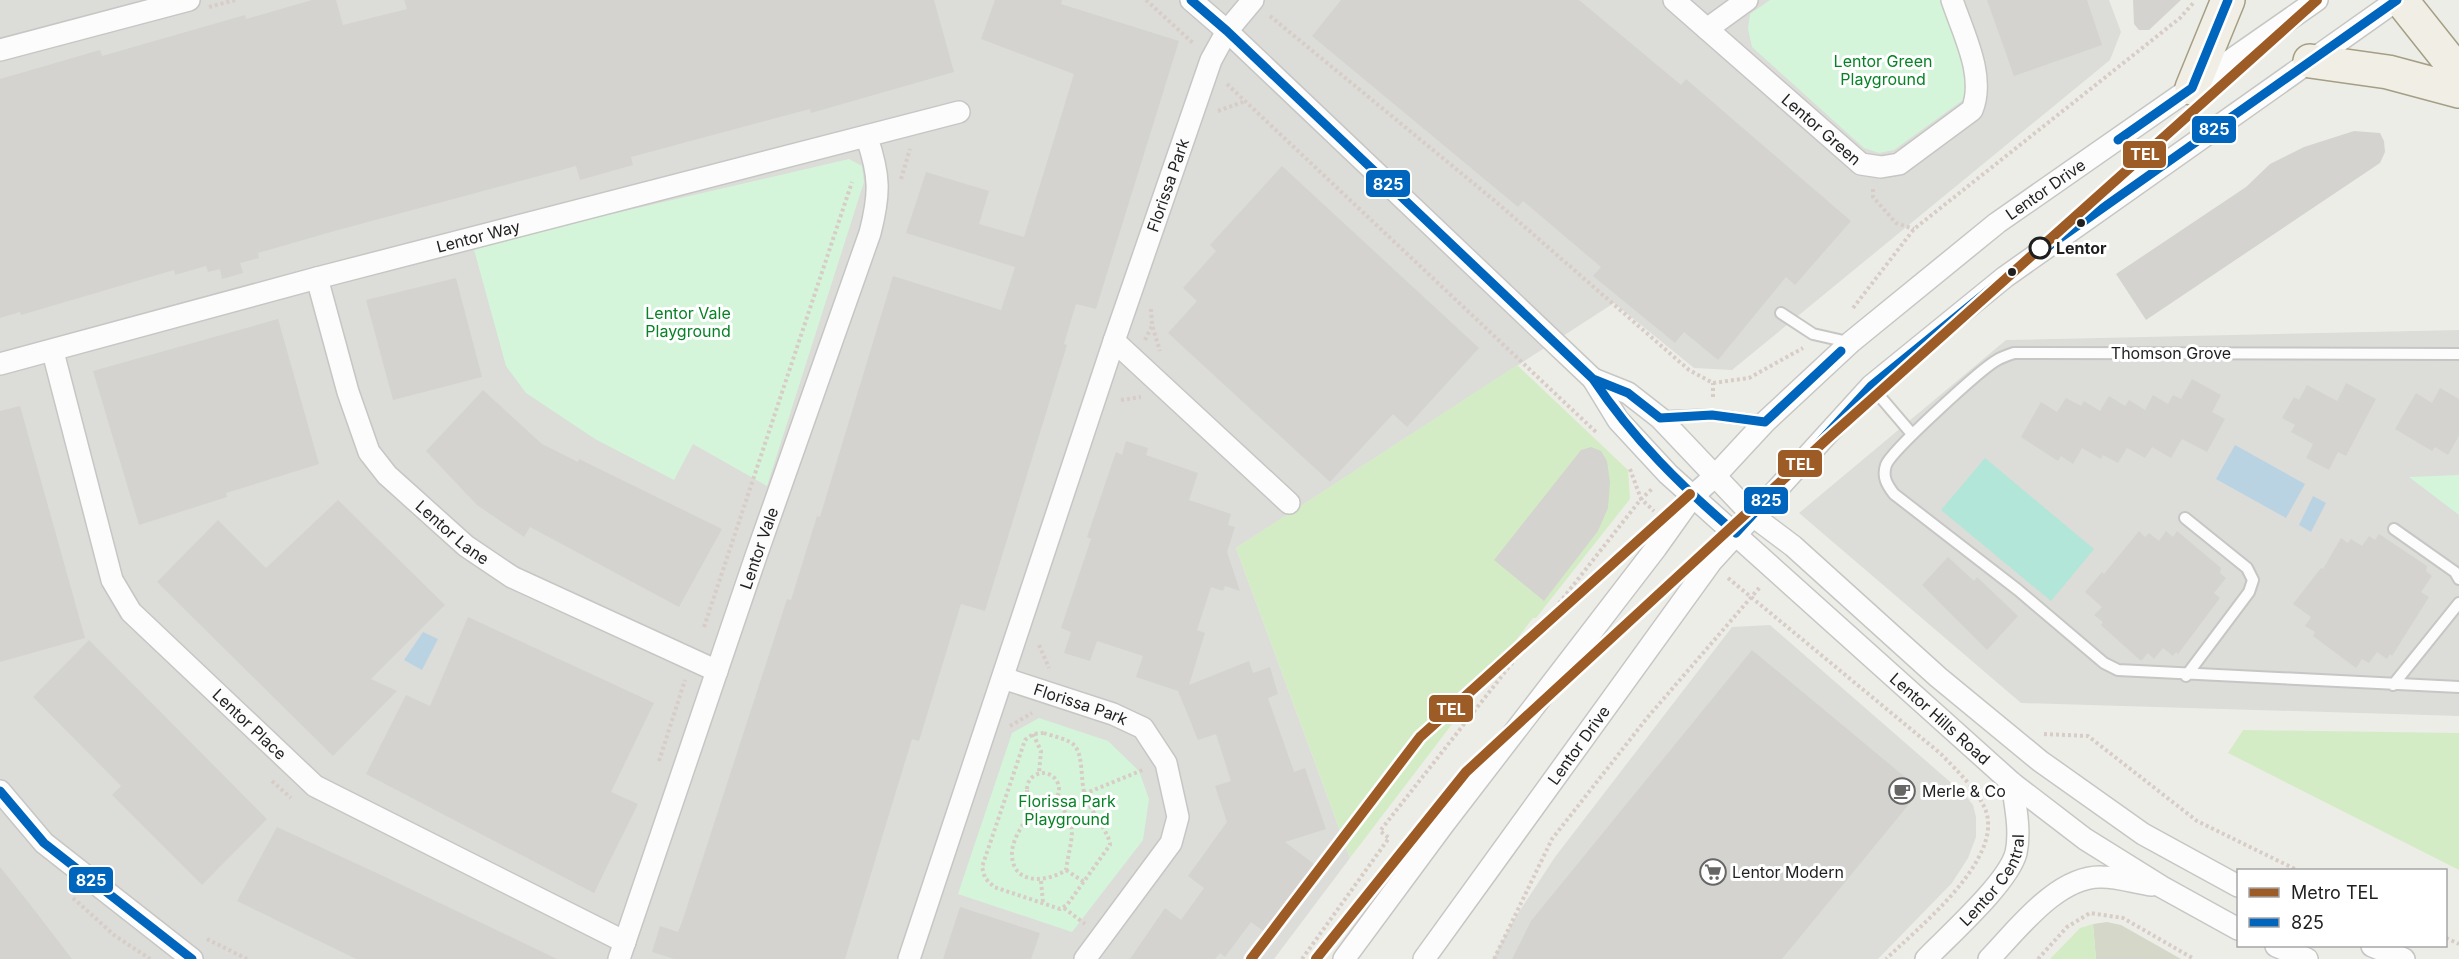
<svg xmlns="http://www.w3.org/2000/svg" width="2459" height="959" font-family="Inter,sans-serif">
<rect width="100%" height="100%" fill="#edede8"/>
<path fill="#dcdcd9" d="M0,0H2109L2121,32L2110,60L1732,370L1694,368L1614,303L1236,548L1350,858L1274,959H0Z
M2459,330V716L2021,703L1799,513L2006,340Z
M1770,625L1964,794L1973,805L1976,817V837L1968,858L1952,883L1878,959H1493L1513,921L1555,857L1732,627Z"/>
<path fill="#d5d7c9" d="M2107,922L2121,925L2181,959H2096L2093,924Z"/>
<path fill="#d4ecc6" d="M1517,365L1628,470L1630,499L1536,618H1533L1350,858L1236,548Z
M2243,730L2459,733V870L2228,753Z
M2093,924L2096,959H2050L2080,928Z"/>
<path fill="#d5f5da" d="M1770,0H1943L1968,73V84L1963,100L1894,150L1879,153L1864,148L1752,47L1748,29L1750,14Z
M849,159L862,166L864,182L767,486L693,444L674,480L595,439L526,393L506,366L473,246Z
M2459,475V515L2409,477Z
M1039,718L1108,741L1139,771L1149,799L1143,840L1072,932L958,894L1012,733Z"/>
<path fill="#b2e6d9" d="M1985,458L2094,549L2051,601L1941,510Z"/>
<path fill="#bad3e2" d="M2235,445L2305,484L2286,518L2216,479Z
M2313,496L2326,503L2311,532L2299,525Z
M423,632L438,639L422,670L404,660Z"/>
<path fill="#d4d3cf" d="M312,0H336L343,25L407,9L404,0H934L954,72L811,113L810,109L631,157L633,165L580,180L576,166L338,230L258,253L259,258L240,263L243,273L222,279L220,269L208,272L206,266L175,275L174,270L21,315L20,312L0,318V79L100,50L102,56L245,15L246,19Z
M995,0H1062L1061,4L1179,41L1096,309L1076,304L1064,344L1067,345L985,611L961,604L919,741L912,739L845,959H674L652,952L660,926L678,932L682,922L787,599L791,600L817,516L820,517L893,276L1001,310L1015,267L906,233L926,172L989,191L979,224L1024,237L1074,74L981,39Z
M1341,0H1579L1681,85L1686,79L1851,221L1795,285L1786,277L1718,360L1684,332L1675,343L1593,276L1601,267L1523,201L1518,207L1312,36Z
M1987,0H2087L2102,45L2014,76Z
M2133,0H2181L2149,30H2139L2134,24Z
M2354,131L2380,133L2384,141L2385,152L2380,163L2146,320L2116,274L2246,187L2270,164L2304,147Z
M1282,166L1479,348L1407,427L1393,414L1330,482L1168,333L1197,301L1183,288L1216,251L1210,245Z
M456,278L482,377L393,400L366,300Z
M278,319L319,464L226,493L227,497L139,525L93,371Z
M2192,379L2221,395L2212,412L2225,419L2207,452L2182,439L2171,458L2152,447L2145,458L2127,448L2118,463L2103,455L2101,459L2082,448L2073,464L2061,456L2058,461L2021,437L2041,402L2057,412L2066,398L2081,406L2084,401L2100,411L2109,396L2125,406L2129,400L2145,410L2153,395L2168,404L2173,395L2181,399Z
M2346,383L2376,399L2346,456L2338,452L2329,470L2306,458L2313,444L2291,432L2295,425L2282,418L2294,397L2299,400L2307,385L2337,401Z
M2440,388L2459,399V436L2448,455L2435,447L2432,451L2395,429L2416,393L2432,403Z
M483,390L542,444L578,462L579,459L722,529L679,607L530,527L524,537L477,505L426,451Z
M20,406L85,638L0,662V411Z
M1126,441L1148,448L1146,455L1198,473L1189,500L1231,514L1228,525L1235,527L1227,552L1240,591L1225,586L1223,591L1211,587L1197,630L1205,633L1189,685L1249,661L1253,673L1270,667L1278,694L1268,698L1294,772L1305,768L1326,829L1285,842L1322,870L1289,916L1282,911L1266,933L1251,922L1225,957L1220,953L1215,959H1130L1165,908L1181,920L1204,888L1188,876L1227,822L1215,786L1231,781L1216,734L1198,740L1178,691L1136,677L1143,656L1097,641L1090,661L1064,653L1071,632L1061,628L1091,539L1087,537L1116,452L1122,455Z
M1591,447L1601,451L1607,461L1610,482L1608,508L1598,531L1544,601L1494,560L1581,450Z
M338,500L445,605L371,679L397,691L333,756L157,582L218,520L266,568Z
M2139,531L2145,537L2149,533L2159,541L2166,531L2173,537L2177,531L2221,568L2220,573L2226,578L2214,593L2220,598L2178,654L2176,652L2173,656L2163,648L2154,659L2148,653L2141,661L2101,625L2103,622L2094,615L2102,607L2085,592L2102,572L2104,574Z
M2379,534L2427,566L2426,571L2432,576L2421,592L2429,597L2392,656L2390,654L2387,659L2377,652L2369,663L2362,659L2356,668L2313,636L2315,632L2305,626L2311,617L2293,604L2321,568L2323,569L2341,538L2348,543L2351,539L2362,546L2369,536L2375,540Z
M1948,557L1974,581L1977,577L2018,616L1987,650L1922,585Z
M468,617L654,703L611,792L638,804L594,893L366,774L406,695L430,706Z
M89,640L267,819L202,885L112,795L121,786L33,697Z
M1752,650L1911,782L1914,798L1782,959H1512L1531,921Z
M277,827L381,875L557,959H356L237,901Z
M0,867L29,903L72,959H0Z
M960,907L1040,933L1031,959H943Z"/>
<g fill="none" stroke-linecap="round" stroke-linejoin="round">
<g stroke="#c6c6c4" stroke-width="14">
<path id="service" d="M1781,313L1813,334L1848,342
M2459,354L2014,353C2008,355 2002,357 1997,360C1981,369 1891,451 1886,465C1882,477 1887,485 1894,494L2018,590L2104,663L2118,670L2459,687
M1871,386L1912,434
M1660,417L1712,415L1765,422
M2185,518L2247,568L2253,580L2249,592L2186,676
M2394,529L2455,572L2459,579
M2393,685L2459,603"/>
</g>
<g stroke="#c6c6c4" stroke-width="24">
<g id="minor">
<path id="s1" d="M1191,0L1227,31L1593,379L1618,420L1668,474L2012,783L2085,839L2162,887L2238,929"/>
<path id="s2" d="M1674,0L1861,164L1881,167L1899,164L1972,110C1986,76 1963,33 1952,0"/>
<path d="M1707,29L1747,0"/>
<path d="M0,50L189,0"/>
<path id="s3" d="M317,278L348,392L369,452L387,475L466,546L512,577L717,671"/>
<path d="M1114,341L1289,503"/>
<path id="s4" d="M53,352L112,580L131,612L315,786L625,942"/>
<path id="s5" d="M0,364L317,278L959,112"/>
<path d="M1593,379L1628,393L1660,418L1753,516L1793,546L1938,677L2040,761L2143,834L2238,886"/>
<path id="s6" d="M1003,678L1113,714L1143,728L1166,763L1178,817L1171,843L1085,959"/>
<path d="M0,791L44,843L192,959"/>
<path d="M2276,946L2307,959"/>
<path d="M2372,946L2404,959"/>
<path id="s7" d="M619,959L756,556L870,233C880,194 880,176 867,138"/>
<path id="s8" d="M909,959L1114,341L1211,60L1227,31L1253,0"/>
<path id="s9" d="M1344,959L1443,825L1656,548L1693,496L1714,477L1765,422L1851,342L1997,223L2317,0"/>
<path id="s10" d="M1424,959L1711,562L1871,386L2005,277L2397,0"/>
<path id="s11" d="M1926,959C1949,935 2008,883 2016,853C2021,831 2015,804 2012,783"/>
<path d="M1989,959C2017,930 2058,875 2102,877C2119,877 2136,883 2152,885"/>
</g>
</g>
<g stroke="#a49f84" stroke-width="36">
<path id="primary" d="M2401,0L2459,73
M2310,61L2388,72L2459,91
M2192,88L2228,0"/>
</g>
<path stroke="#d8ccc6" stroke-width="4" stroke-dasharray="3 3" stroke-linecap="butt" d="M1146,0L1194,44
M209,7L235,0
M1270,16L1495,201L1689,370L1713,383L1749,378L1803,348
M1227,84L1597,433
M1218,111L1243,102
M901,179L910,149
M1873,189V197L1896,223L1914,229
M1853,308L1914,229L2180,18L2194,2
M1151,309L1152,325L1160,351
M1145,340L1152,326
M1713,397V383
M1121,400L1141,397
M1630,469L1641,499L1654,511
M1728,578L1941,754C1956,770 1987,798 1988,821C1992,869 1917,929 1886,959
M704,627L852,182
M1039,645L1049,668
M1010,726L1032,713
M1044,733C1052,736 1068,739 1074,745C1084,755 1080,781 1085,795C1090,810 1110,834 1110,845L1067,905L1060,909L994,887L985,878L982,867L1025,740L1033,734Z
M1033,734L1041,751L1039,773
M2044,734L2088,736L2197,821L2297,870
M659,761L685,680
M1027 789a16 16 0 1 1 32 0a16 16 0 1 1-32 0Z
M272,781L291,798
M1084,794L1145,769
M1036,804C1028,818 1011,838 1012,855C1013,886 1048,882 1066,870C1070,840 1082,820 1053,802
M1066,870L1084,882
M1041,881L1043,903
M73,898L114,935L150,959
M1064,908L1085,924
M2446,938L2459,944
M207,939L247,959
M1302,959L1389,838L1380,831L1641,499L1653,488
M1494,959L1552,839L1647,718L1760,587
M2038,959L2067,927L2090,913L2123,918L2194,959"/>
<use href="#service" stroke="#fcfcfc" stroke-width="10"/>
<use href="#minor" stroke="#fcfcfc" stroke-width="21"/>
<use href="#primary" stroke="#f1eee5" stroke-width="33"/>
<g stroke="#fff" stroke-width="14">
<path id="bus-1" d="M1191,0L1227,31L1593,379C1633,439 1682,487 1736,533L1871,386L2005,277L2397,0
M2118,140L2192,88L2228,0
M1593,379L1628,393L1660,418L1712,415L1765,422L1841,351
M0,791L44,843L192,959"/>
</g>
<use href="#bus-1" stroke="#0065bd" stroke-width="9"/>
<g stroke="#fff" stroke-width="15">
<path id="metro-1" d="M1251,959L1420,737L1690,494
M1316,959L1466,772L1827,439L2317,0"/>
</g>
<use href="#metro-1" stroke="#9d5b25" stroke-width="10"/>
</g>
<defs>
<g id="cafe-ring" transform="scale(1.35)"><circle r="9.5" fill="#fff" stroke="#676765" stroke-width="1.5"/><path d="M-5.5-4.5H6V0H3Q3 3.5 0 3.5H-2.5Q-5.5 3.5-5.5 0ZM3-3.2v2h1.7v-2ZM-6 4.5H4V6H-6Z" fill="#676765"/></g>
<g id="supermarket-ring" transform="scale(1.35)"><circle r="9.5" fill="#fff" stroke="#676765" stroke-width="1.5"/><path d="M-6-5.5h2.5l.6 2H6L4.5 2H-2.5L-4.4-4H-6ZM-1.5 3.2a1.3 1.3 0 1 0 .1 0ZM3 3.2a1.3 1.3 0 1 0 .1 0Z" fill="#676765"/></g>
</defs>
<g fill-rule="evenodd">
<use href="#cafe-ring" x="1902" y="791"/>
<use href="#supermarket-ring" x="1713" y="872"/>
</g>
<g fill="#1f1f1f" stroke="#fff" stroke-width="2">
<circle cx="2081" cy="223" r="5"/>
<circle cx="2012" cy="272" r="5"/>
</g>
<circle fill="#fff" stroke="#1f1f1f" stroke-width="3" cx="2040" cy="248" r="10"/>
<g text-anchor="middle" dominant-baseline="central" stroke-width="6" stroke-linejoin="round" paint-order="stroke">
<g font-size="16" fill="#088227" stroke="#fff">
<text x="1883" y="61">Lentor Green<tspan x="1883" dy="18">Playground</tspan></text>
<text x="688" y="313">Lentor Vale<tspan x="688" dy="18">Playground</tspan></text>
<text x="1067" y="801">Florissa Park<tspan x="1067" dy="18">Playground</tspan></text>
</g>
<g font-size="16" fill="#1f1f1f" stroke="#fff">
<text stroke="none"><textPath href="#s2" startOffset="196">Lentor Green</textPath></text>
<text stroke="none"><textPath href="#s8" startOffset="816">Florissa Park</textPath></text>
<text stroke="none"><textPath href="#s9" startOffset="1048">Lentor Drive</textPath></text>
<text stroke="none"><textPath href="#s5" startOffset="495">Lentor Way</textPath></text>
<text x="2171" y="353">Thomson Grove</text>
<text stroke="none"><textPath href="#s3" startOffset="298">Lentor Lane</textPath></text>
<text stroke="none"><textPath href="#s7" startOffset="434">Lentor Vale</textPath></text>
<text stroke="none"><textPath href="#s6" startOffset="82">Florissa Park</textPath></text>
<text stroke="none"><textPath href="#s1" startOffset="1040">Lentor Hills Road</textPath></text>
<text stroke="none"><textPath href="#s4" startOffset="436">Lentor Place</textPath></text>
<text stroke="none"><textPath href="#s10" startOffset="264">Lentor Drive</textPath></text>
<text stroke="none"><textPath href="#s11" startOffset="105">Lentor Central</textPath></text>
</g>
<g font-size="16" font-weight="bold" fill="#1f1f1f" stroke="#fff" text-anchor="start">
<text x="2056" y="248">Lentor</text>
</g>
<g font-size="16" fill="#1f1f1f" stroke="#fff" text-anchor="start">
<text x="1922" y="791">Merle &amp; Co</text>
<text x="1732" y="872">Lentor Modern</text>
</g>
</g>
<g stroke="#fff" stroke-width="2">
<rect x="2191" y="115" width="46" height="29" rx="6" fill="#0065bd"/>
<rect x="2122" y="140" width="45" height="29" rx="6" fill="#9d5b25"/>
<rect x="1365" y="169" width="46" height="29" rx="6" fill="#0065bd"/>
<rect x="1777" y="449" width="46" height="29" rx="6" fill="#9d5b25"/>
<rect x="1743" y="486" width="46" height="29" rx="6" fill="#0065bd"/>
<rect x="1428" y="694" width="46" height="29" rx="6" fill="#9d5b25"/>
<rect x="68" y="866" width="46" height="28" rx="6" fill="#0065bd"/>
</g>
<g font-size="16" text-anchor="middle" font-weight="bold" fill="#fff">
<text x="2214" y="135">825</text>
<text x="2145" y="160">TEL</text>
<text x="1388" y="190">825</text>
<text x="1800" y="470">TEL</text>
<text x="1766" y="506">825</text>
<text x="1451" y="715">TEL</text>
<text x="91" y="886">825</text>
</g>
<rect x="2237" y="869" width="210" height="78" fill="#ffffff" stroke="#a5a5a5" stroke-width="1.5"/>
<rect x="2249" y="888" width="30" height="9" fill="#9d5b25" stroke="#a5a5a5" stroke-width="1.5"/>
<text x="2291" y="899" font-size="18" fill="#1f1f1f">Metro TEL</text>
<rect x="2249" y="918" width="30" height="9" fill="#0065bd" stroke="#a5a5a5" stroke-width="1.5"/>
<text x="2291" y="929" font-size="18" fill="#1f1f1f">825</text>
</svg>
